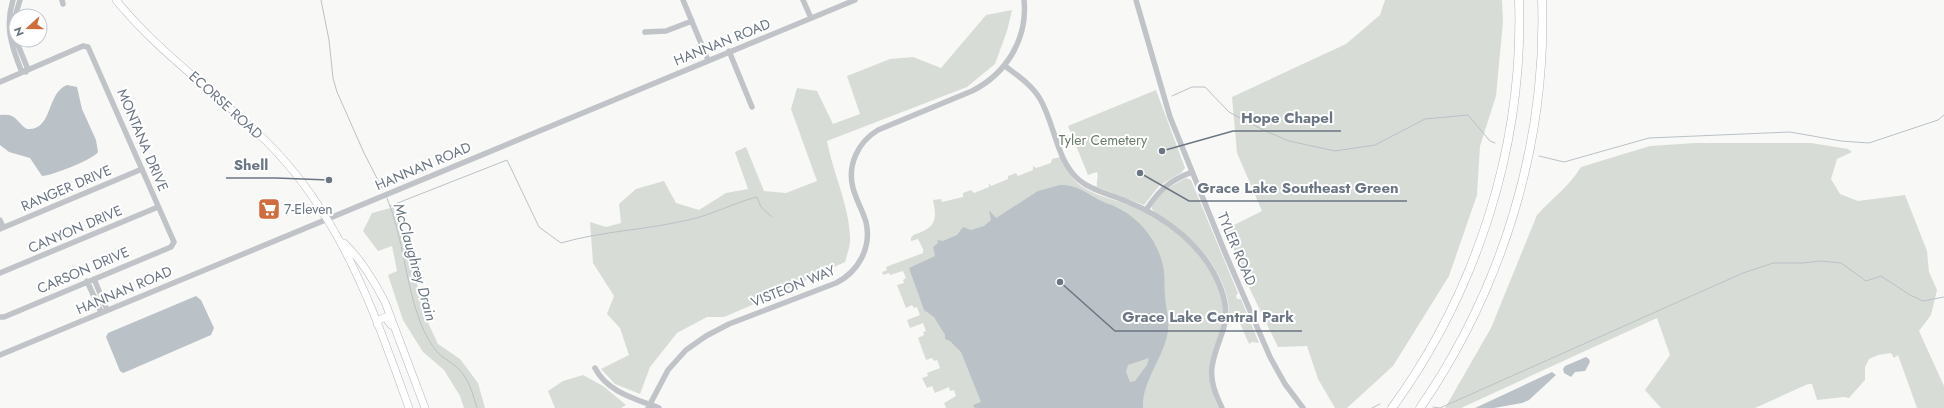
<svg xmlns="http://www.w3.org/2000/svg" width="1944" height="408" font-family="Jost,sans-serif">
<rect width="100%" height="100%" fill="#f8f8f6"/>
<path fill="#d8dcd6" d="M1385,0H1502L1503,22L1496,96L1480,146L1477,195L1449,276L1393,366L1347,408H1335L1318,379L1307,346L1278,347L1246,281L1226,229L1262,211L1237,153L1232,97L1346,44L1380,15Z
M1012,10L1007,31L995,64L967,87L827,141C833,173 849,205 850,237C851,245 847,254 845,262L752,305L724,317H707L677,333L650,367L640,394L615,384L601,369L629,355L620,328L607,314L614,296L593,263L590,222L606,227L621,223L619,204L636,189L664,181L676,203L699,210L726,193L748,189L735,152L746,147L764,191L786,193L817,181L791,109L797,88L817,91L833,124L860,114L847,76L890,59L913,57L941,68L986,15Z
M1156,90L1185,168L1181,173L1159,186L1144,205L1097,187C1096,181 1099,177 1097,172L1088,175L1068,126Z
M1695,143H1811L1848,149L1852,152L1837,159L1831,179L1840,194L1858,201L1905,195L1927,251L1929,272L1937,290L1931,315L1919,331L1944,386V408H1917L1898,355L1894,358L1891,353L1878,355L1869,359L1865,367V380L1849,398L1844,397L1817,400L1812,384H1808L1755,408H1661L1645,390L1670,355L1657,318L1461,408H1445L1491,328L1537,215C1552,198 1569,187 1581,167L1650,146Z
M1060,157C1067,167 1070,178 1081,186C1096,196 1116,200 1132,206C1158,216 1196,244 1209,269C1217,282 1224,298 1224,314C1225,321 1221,329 1219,335C1211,365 1204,378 1219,408H946L944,403L956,396L954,390L950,391L949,387L935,393L932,386L927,388L922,378L928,376L927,373L940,368L937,360L934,361L932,358L926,360L918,338L924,335L923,332L926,331L923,323L910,328L907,320L920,315L917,307L914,308L912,305L906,308L897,285L904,283L903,280L906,278L903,271L890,275L889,273L883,275L882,272L887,270L886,267L923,253V249L918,239L911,241V238C913,234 917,234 921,232C938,225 936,215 933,200L941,199L942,202L963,197V193L971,190L974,193L989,187V183L991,186L1008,179V176L1016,173L1018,176L1033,170V166L1036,168L1051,163L1052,159Z
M1186,178L1191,180L1238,293L1236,296L1237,299H1241L1259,343L1252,342L1249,344L1239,321L1229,322C1232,291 1212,257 1189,238C1177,228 1160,221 1152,209V206L1164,190Z
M394,207L415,273L422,310L438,344L460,359L478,383L485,408H464L460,396L444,370L423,352L403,320L388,275L397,271L392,246L378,251L363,231L372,213Z
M583,375L603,386L626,405L621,408H555L548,391L563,381Z"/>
<path fill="#bac2c7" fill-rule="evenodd" d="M67,85L77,87L82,109L96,140L98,152C94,159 51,176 42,176L30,158L9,152L0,145V115C17,113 15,121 27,129C53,131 46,93 67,85Z
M1060,185C1080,184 1091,198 1109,204C1138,215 1159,240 1164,271C1165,279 1164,287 1165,295C1166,314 1172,323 1165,343C1158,365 1142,384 1143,408H975L973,405L981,402L961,352L950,341L945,339V335L934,317L924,310L909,268L935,256L933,247L938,243L937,240L943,241L957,235L963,227L971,230L984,226L991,220L989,210L996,218L1038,191ZM1149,358L1147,365L1135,381L1130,382L1126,372L1128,365Z
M196,296L201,300L214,328L211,335L128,371L123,373L120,371L106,337L108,333Z
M1586,357L1589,359L1590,362L1585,371L1575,372L1571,377L1564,373L1563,369L1565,366Z
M1552,372L1556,375L1529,400L1522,403L1494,408H1475Z"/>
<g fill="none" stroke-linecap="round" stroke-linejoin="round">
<path stroke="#bac2c7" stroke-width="1" d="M321,0L329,40L333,78L337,92L364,153L382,188
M1172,96L1192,87H1205L1229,112L1263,130L1289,141L1335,151L1375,145L1425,119L1468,115L1490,141L1495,143
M1539,156L1564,162L1649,138L1790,132L1841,141L1869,143L1938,120L1944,115
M387,198C404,239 405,284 421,324C425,334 431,345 438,353C447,361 459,366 465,377C471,386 474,398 477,408
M390,206L507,160L539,227L561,243C602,231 646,230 688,220C712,215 733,203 757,197L761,207L772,217
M1433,407L1440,408L1743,273L1773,263H1803L1820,261L1841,263L1866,281L1881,276L1910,295L1923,301L1944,297
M1372,408L1380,404"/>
<g stroke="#b4b7bb" stroke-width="8">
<path id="major" d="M116,0C159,53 217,93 266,141C341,215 374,311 409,408
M344,243C361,259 374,281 385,302L425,408
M377,324L379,320L385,317L391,325"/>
</g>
<g stroke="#b4b6ba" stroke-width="9">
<path id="highway" d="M1392,408C1477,291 1524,145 1519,0
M1420,408C1502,289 1547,144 1542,0"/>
</g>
<path stroke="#c0c3c7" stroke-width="5.5" d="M13,0C5,26 11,45 21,70L26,72L27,67L16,40
M62,0L63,4
M683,0L708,60
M803,0L811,18
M1136,0L1170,117L1226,255L1270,357L1285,384L1303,408
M645,32L666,31L692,21
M16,39L14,20L20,0
M729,51L752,107
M1005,66C1018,76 1032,85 1040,99C1055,124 1056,160 1079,180C1092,191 1110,194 1126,201C1166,217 1206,247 1221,289C1234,325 1217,335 1212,367C1210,382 1216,395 1222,408
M0,82L83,46L88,47L174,242L171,247L4,317H0
M1146,210C1160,189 1169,181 1192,172
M0,220L3,227
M0,229L142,169
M0,273L158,207
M94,279L107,310
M87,281L101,312
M0,355L855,0
M595,368C607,392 636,399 659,408
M648,408L668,370L686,350L706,336L729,324L836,283C858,272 872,248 866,222C863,211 856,200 853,188C847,165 858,142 878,130L972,91C1006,74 1028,39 1024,0"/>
<use href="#major" stroke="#fff" stroke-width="7"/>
<use href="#highway" stroke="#fff" stroke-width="8"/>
</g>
<defs>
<g id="supermarket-square" transform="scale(1.15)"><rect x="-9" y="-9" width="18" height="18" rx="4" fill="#cf6d3f" stroke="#fff"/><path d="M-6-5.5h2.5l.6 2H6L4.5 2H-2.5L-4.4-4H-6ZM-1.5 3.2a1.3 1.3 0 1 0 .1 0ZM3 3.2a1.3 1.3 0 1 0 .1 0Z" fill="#fff"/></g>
</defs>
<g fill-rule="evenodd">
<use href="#supermarket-square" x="269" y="209"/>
</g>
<g text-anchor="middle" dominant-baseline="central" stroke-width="4" stroke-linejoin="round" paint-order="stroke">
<g font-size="14" fill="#6b7683" stroke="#fff">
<text transform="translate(722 42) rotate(-22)">HANNAN ROAD</text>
<text transform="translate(226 105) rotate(42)">ECORSE ROAD</text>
<text transform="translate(143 140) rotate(67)">MONTANA DRIVE</text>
<text transform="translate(423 166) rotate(-23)">HANNAN ROAD</text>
<text transform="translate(66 188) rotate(-23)">RANGER DRIVE</text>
<text transform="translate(75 229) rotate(-23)">CANYON DRIVE</text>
<text transform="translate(1237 249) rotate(67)">TYLER ROAD</text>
<text transform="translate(83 270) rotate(-23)">CARSON DRIVE</text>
<text transform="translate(793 286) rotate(-22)">VISTEON WAY</text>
<text transform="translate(124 290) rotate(-23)">HANNAN ROAD</text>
</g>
<g font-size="14" fill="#6b7b69" stroke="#fff">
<text x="1103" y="140">Tyler Cemetery</text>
</g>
<g font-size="14" fill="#6b7683" stroke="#fff" text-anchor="start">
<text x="284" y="209">7-Eleven</text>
</g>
<g font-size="15" font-style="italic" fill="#67767f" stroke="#fff">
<text transform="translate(415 262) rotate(74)">McClaughrey Drain</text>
</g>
</g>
<path fill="none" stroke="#6b7683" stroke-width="1.5" d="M1162 151L1233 131H1341M329 180L276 178H226M1140 173L1189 201H1407M1060 282L1115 331H1302"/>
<g fill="#6b7683" stroke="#fff" stroke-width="1.5">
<circle cx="1162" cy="151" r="4"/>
<circle cx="329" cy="180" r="4"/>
<circle cx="1140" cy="173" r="4"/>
<circle cx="1060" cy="282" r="4"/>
</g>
<g font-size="15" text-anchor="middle" font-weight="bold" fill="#6b7683" stroke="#fff" stroke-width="4" stroke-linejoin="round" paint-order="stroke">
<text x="1287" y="123">Hope Chapel</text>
<text x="251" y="170">Shell</text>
<text x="1298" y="193">Grace Lake Southeast Green</text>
<text x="1208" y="322">Grace Lake Central Park</text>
</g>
<g transform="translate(28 28) rotate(249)"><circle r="19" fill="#ffffff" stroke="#c4c8cd"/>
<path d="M0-3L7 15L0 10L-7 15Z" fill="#cf6d3f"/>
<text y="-6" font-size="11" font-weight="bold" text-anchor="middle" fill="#6b7683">N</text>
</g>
</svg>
